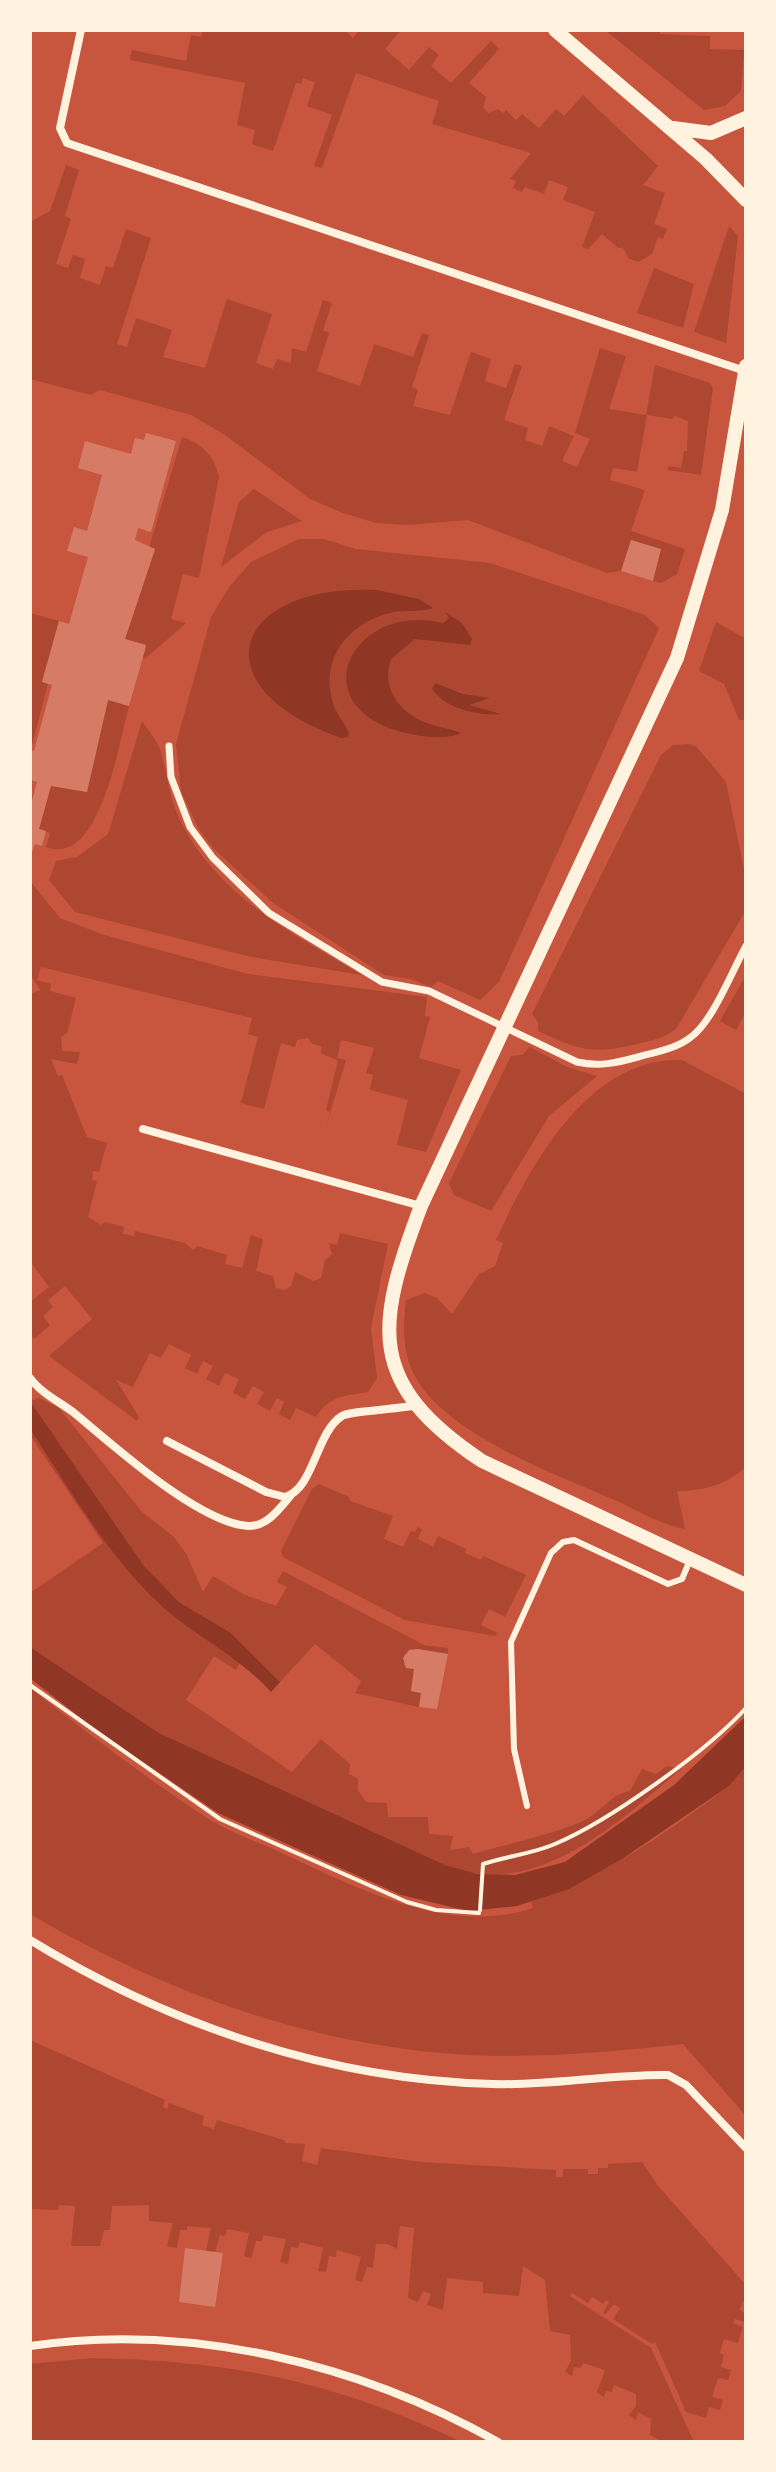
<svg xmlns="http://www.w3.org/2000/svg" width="776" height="2472" font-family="Helvetica,sans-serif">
<rect width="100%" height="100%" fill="#c8553d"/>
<path fill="#ae4732" d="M203,30H344L353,38L359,30H401L385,49L409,70L429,47L439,55L431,66L451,83L491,41L499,49L469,83L486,97L483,108L489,113L498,109L503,113L506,110L516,120L522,114L539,128L556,109L564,116L583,95L658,166L643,185L665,193L654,224L667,229L663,239L658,237L652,254L638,262L628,258L623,248H618L602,234L588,249L582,247L595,212L563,200L568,187L549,180L544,194L525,187L522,192L513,188L516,181L510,179L531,153L432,124L439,101L356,73L322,168L314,166L332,115L307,106L315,82L303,78L301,84L296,83L273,151L252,144L255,130L237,125L245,83L130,60L132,50L186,61L191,35L201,37Z
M605,30H660V34L710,36V49L744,50L741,91L725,106L704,110Z
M66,165L79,170L65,216L71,219L56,264L68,268L73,255L85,259L80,278L100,285L106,266L113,268L126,229L151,238L117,344L127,347L136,318L172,330L163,357L205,368L227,299L272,314L256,363L273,369L277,359L291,363L292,348L306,352L323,300L332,303L323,330L329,333L317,371L360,386L374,344L413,357L422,333L429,335L412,387L418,390L413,406L450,415L471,352L491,359L485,381L506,388L515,364L522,366L504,420L528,428L525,440L542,446L549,426L574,436L562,461L577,467L590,439L575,433L600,348L626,356L609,409L646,415L655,365L710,383L713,388L701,475L668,470V466L681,468L684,451H687L688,421L675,416L672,419L647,415L637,472L613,468L610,480L645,490L631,531L685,549L677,574L661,583L621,571L607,573L468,520L407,525L376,523L343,513L310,499L225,435L191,415L100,390L91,395L30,379V222L50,211Z
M729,226L738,236L726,343L694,332Z
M654,268L694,284L683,328L637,313Z
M182,437C202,444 214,455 219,477L199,578L183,574L171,619L186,623L146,658H142L146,645L125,639L155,550L149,548Z
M254,489L302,521L267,532L221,567L239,502Z
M299,539H324L356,549L490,563L645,615L659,628L499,982L480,1000L438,981L431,987L411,979L384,975L273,903L214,849L200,831L181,792L176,744L211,617L229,587L251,562Z
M30,613L59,621L42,681L48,684L32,745Z
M716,622L746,639V720H739L724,684L699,671Z
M108,700L129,706C119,742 100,868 46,847L50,833L39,829L51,786L87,792Z
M142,721C148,731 158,741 161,752C168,778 170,804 184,828C223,899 295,935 362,975L251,957L75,912L49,880L56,861L77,857L108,834Z
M688,744L696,746L726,782L746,879V910L676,1029C666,1037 654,1040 641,1043C595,1055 580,1051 538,1031V1022L532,1014L661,755L673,745Z
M30,881L60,918L104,935L248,974L427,997L425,1016L430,1017L419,1058L461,1070L426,1152L397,1145L408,1100L370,1090L373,1075L366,1073L374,1048L341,1040L337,1058L346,1060L326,1127L330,1112L326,1110L338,1061L321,1053L322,1047L311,1043L308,1038L297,1040L295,1047L281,1043L264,1109L241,1103L258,1037L248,1034L252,1018L41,967L37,980L51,984L50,991L76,998L67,1033L61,1037L62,1051L80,1052L77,1064L51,1059L58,1076L62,1075L87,1137L107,1143L99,1172L93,1171L92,1180L97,1181L88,1217L101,1225L105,1222L124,1227L123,1234L134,1236L135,1231L185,1243L193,1250L198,1246L227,1255L225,1264L242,1268L251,1235L263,1239L256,1271L273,1276L276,1288L285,1290L291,1286L295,1272L313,1281L321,1278L325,1260L332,1254L329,1243L337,1245L340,1233L388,1244L371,1328L377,1378L368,1392C345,1396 330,1395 316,1417L296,1408L290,1420L279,1414L284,1402L277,1398L270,1411L257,1404L264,1392L253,1386L245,1399L233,1393L239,1379L225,1373L219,1386L206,1379L213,1366L203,1361L197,1374L185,1368L191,1355L169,1344L161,1358L150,1353L133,1387L116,1380L139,1417L137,1421L49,1356L92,1319L65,1286L48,1300L53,1307L43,1316L50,1325L34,1339L30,1333V1302L49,1287L30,1261V994L40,990L30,974Z
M746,975V1012L736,1030L720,1021Z
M530,1047L567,1067L597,1076L549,1116L491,1211L454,1195L449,1183L511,1056L522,1055Z
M682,1060L746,1094V1467C725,1485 704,1491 677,1491L685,1529C662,1525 638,1511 617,1501C558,1475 449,1436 416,1378C402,1354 403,1327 406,1300L425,1293L437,1298L452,1314L479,1274L495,1266L503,1243L496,1240C529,1168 588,1056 682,1060Z
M39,1398L59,1408L141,1511L174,1537L187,1555L203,1592L213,1576L245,1595L276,1606L287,1587L277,1582L283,1571L424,1645L448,1648V1654L418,1649L404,1655V1665L414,1669L411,1691L421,1693L419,1707L355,1693L361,1681L315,1644L280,1682L231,1633L179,1602L144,1566L30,1401Z
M30,1429C67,1486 104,1549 152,1597C178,1624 213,1638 241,1661L236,1670L214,1656L186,1700L292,1772L321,1739L350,1764L349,1774L358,1779V1790L366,1802L387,1803L388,1817H428L429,1834L453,1836L450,1850L469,1847L473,1854C510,1843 548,1836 583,1821C601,1813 610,1794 630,1791L642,1769L656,1774L667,1766L681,1769C618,1823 534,1902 445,1865L159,1733L30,1647V1593L103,1543L30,1435Z
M319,1484L349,1497L350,1501L393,1516L384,1539L403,1547L411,1531L415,1532L418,1527L422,1529L418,1539L433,1547L438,1536L466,1549L465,1553L481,1560L483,1556L526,1575L505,1617L489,1609L481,1625L497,1633L495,1636L405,1620L283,1557L281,1551L312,1489Z
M30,1688C89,1734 149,1781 212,1821C234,1834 260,1843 284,1854C359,1889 449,1936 533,1908L531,1901C601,1878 666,1834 725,1789C734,1783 737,1773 746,1766V2116L683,2044C603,2053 521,2060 441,2053C295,2040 155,1987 30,1914Z
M30,2040L165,2100L163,2107L167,2109L169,2103L204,2116L202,2125L214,2129L217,2120L284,2140L285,2143L305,2144L302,2161L317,2165L321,2148L421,2162L556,2170V2177H563V2169H588V2174H598V2168H608V2164L642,2162L659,2187L746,2285V2296L739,2310L746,2313L744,2322L735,2319L733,2323L743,2327L738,2343L724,2339L720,2353L724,2355L721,2367L731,2370L728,2380L718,2378L712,2397L723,2400L720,2410L709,2407L706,2418L686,2412L655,2342L652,2344L613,2319L620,2308L614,2304L606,2314L603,2313L609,2302L606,2300L603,2304L592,2297L588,2303L572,2293L570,2296L651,2348L694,2442H663L650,2435L651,2419L638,2412L636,2420L629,2415L636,2406V2394L614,2385L612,2392L606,2391L604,2397L597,2392L605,2370L583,2363L581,2368L574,2367L572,2376L565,2372L571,2361L570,2335L550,2331L545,2280L523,2266L519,2296L483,2293V2282L447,2278L443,2310L427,2305L431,2294L423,2291L418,2302L408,2298L414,2228L400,2226L397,2249L387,2244H376L373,2268L367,2267L362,2282L355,2280L361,2257L337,2250L336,2257L329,2256L326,2272L318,2271L323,2248L300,2242L298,2248L291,2247L288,2264L280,2262L286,2239L263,2235L262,2241H256L251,2258L244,2256L249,2233L227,2229L225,2236L220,2235L215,2252L206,2251L211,2228L187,2226V2230H180L177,2248L167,2246L173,2223L149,2221V2205L112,2206L110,2230H104L100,2246H71L75,2206L59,2205L58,2210L30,2209Z
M92,2358C233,2361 334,2381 462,2442H30V2364Z"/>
<path fill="#8f3625" d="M377,590L419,599L433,608C420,613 404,609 390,613C349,623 321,657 332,700C335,713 344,721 349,733L348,737L342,738C198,689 230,583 377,590Z
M445,612L462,623L472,639L470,645L415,639L391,659C380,689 402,716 430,724C440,728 452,729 461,733C445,740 423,737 406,733C299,708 351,601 443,623L449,618Z
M435,683L463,694L490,698L469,705L501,714C478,716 446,709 432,689Z
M30,1401L144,1566L179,1602L231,1633L280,1682L271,1692C236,1653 189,1634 152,1597C104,1549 67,1486 30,1429Z
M30,1647L159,1733L445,1865L477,1874L515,1875L565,1862L674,1785L746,1716V1766L729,1786L622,1859L569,1889L517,1906L468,1911L401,1895L218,1813L96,1730L30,1678Z"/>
<path fill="#d67c66" d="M146,433L176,441L151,532L138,528L135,540L155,549L125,639L146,645L145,650L129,706L108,700L87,792L51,786L39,829L46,831L42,846L35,844L30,858V808L37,782L30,780V750L34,751L52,685L42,682L59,621L69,624L88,557L67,551L74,527L87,531L102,475L78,468L85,441L131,454L135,438L144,440Z
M631,540L661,549L653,581L621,571Z
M417,1649L448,1654L437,1709L419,1707L421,1693L411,1691L414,1669L406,1668L403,1658L409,1650Z
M185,2248L223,2253L215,2307L179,2302Z"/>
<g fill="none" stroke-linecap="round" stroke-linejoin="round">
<path stroke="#fff3e0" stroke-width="4" d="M30,1685L220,1819L407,1902L436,1910L479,1913
M480,1910L483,1864C507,1856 532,1854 555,1844C609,1821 706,1752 746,1708"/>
<path stroke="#fff3e0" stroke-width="6" d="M527,1806L514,1749L511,1642L551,1553L563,1542L574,1540L668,1584L682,1579L690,1560"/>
<path stroke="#fff3e0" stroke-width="7" d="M169,746L171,777L190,827L213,858L269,913L382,982L429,991L577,1062C599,1067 616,1063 638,1057C656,1052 676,1049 691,1037C713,1021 732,971 746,946"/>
<path stroke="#fff3e0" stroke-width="8" d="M81,30L60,128L67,143L745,371
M143,1129L421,1206
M30,1378C40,1392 58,1401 73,1412C112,1444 198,1523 248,1526C267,1527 280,1508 291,1495
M167,1441L266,1492L285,1497C314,1489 316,1432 342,1416C349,1411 401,1409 417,1405
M30,1940C169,2025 329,2080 493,2084C551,2086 610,2074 668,2075L686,2085L746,2148
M30,2346C189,2322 360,2364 498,2442"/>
<path stroke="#fff3e0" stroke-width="14" d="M555,30L706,159L746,200
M673,128L711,133L746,118
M746,366L722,510L677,658L421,1206C376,1325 365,1383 482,1461L746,1585"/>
</g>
<rect width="776" height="2472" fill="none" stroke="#fff3e0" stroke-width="64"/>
</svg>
